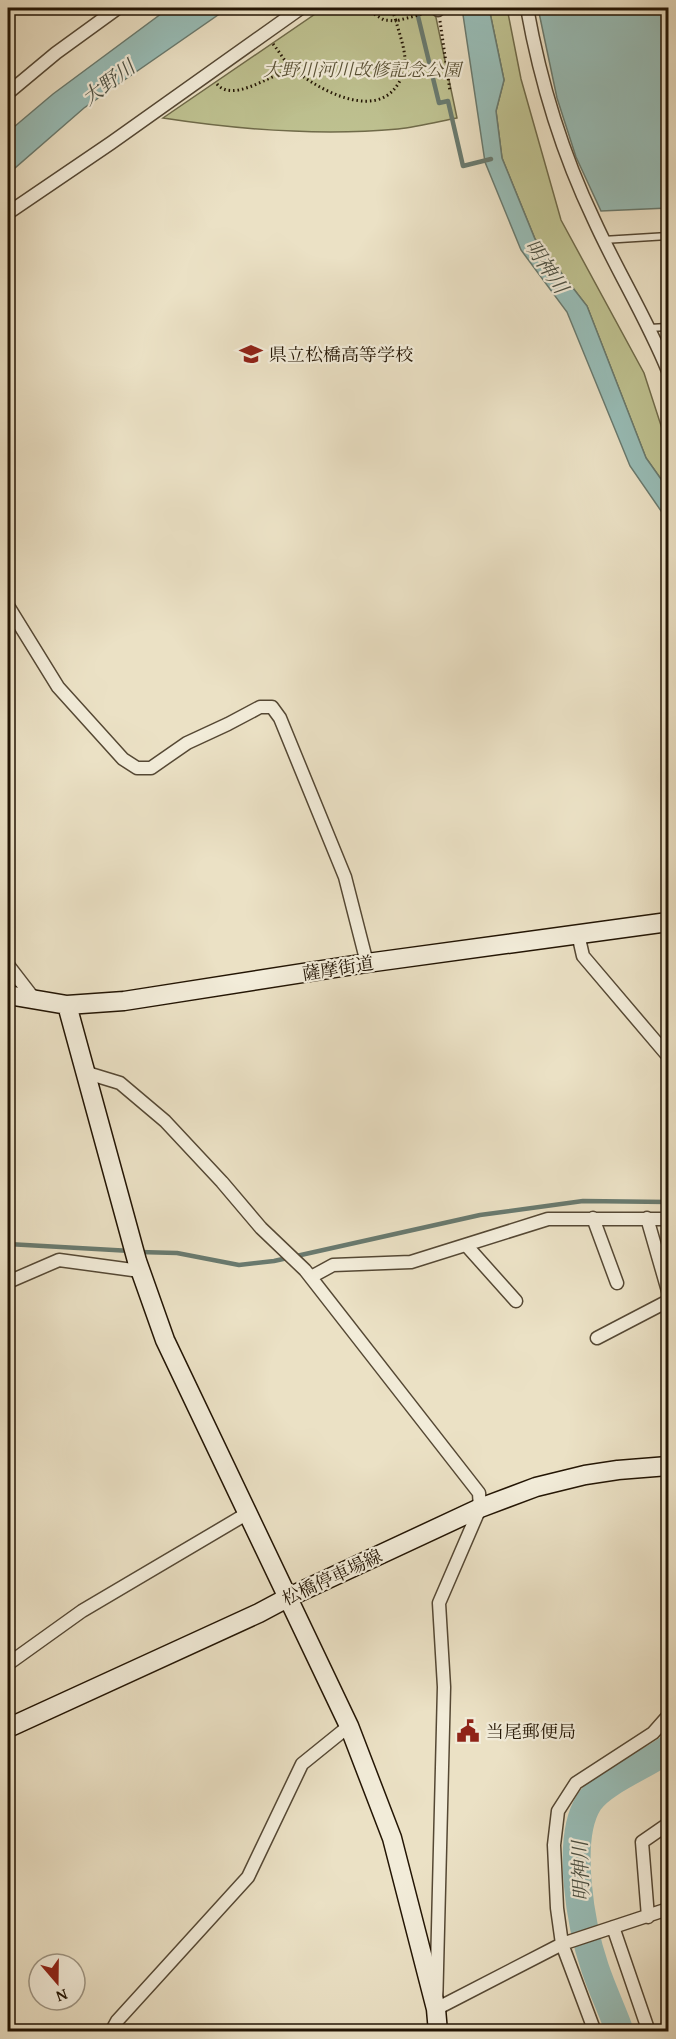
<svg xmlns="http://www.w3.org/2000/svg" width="676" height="2039" font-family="'Gentium Book Plus','Noto Serif JP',serif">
<rect width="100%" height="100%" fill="#ebe1c5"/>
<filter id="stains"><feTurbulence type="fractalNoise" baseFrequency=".00333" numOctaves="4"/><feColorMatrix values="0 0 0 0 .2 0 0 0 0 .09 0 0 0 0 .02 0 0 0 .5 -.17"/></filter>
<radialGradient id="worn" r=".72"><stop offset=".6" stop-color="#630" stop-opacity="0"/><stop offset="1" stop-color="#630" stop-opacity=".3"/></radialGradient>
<path fill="#bec190" stroke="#706b4a" stroke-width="1.5" d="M324,8H434L457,118C437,122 417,127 398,129C319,136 241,130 163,118Z
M489,8H507L521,79L561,220L644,373L668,447V489L646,458L587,306L535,239L502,158L496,111L504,80Z"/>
<path fill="#98bdb7" stroke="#697a6f" stroke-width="1.5" d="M169,8H228L84,108L8,174V132L53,94Z
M462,8H489L504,80L496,111L502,158L535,239L587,306L646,458L668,489V521L630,466L567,312L521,250L485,162Z
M538,8H668V208L601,211L576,157L557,98Z"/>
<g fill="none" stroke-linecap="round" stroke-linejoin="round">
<path stroke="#697a6f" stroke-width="4.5" d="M416,8L439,103L448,101L463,166L491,159
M8,1244L131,1251
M139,1252L177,1253L239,1265L274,1261L480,1215L583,1201L668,1202"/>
<path stroke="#98bdb7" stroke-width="28" d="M620,2032C612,2010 602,1989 595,1968C581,1927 565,1839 589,1802C603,1781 647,1765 668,1749"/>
<g stroke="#554834" stroke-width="9">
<path id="lane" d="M603,240L668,236
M649,328L668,327"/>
</g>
<g stroke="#554834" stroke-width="15">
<path id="street" d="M438,8V10
M527,8C540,80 562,153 594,220C617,271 647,319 668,371
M8,93L56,53L118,8
M8,213L111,143L301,8
M8,606L58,687L123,759L137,768H151L187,743L228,724L260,707H272L280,718L345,877L367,963
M578,934L583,956L668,1056
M8,965L35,1000
M84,1072L120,1083L165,1121L222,1182L261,1228L305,1270L479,1493L480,1508L439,1603L444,1687L436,2009L562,1944L668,1909
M593,1218L617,1283
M647,1218L668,1291
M466,1245L516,1301
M311,1277L333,1265L411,1262L548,1219H668
M8,1282L59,1260L140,1271
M597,1338L668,1301
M8,1664L82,1611L248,1513
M648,1917L642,1842L668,1824
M613,1927L649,2032
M111,2032L117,2021L248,1877L302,1764L349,1726
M595,2032L562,1944L557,1908L554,1845L558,1811L576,1783L653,1733L668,1716"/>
</g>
<g stroke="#231504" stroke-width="21">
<path id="secondary" d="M8,995L67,1005L124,1001L367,963L668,922
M67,1005L137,1261L165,1340L349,1726L392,1838L436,2009L438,2032
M8,1728L259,1613L289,1597L480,1508L536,1487L585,1475L618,1470L668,1466"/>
</g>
<path stroke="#231504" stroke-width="3" stroke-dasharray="1.5 3" stroke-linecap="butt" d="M389,8L392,9L396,21L426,13
M440,21L450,91
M273,44C278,50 282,57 287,63C310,86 371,121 396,87C401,80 406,70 405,61C405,48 399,33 396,21L384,20L364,8
M217,84C232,102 265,78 283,73C287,72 292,72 297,72"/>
<use href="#lane" stroke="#f2ecd9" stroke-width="6"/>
<use href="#street" stroke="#f2ecd9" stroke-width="12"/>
<use href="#secondary" stroke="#f2ecd9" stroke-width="18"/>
</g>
<defs>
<g id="school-bare" transform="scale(1.8)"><path d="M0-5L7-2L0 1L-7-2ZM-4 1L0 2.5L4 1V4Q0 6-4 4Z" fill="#8f2418" stroke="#f2ecd9" stroke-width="2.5" paint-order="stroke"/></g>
<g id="civic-bare" transform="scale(1.8)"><path d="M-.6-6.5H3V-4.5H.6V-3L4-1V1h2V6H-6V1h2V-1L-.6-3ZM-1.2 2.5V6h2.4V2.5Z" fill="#8f2418" stroke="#f2ecd9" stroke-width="2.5" paint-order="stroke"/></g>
</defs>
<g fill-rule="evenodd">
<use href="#school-bare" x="251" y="354"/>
<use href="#civic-bare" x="468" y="1731"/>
</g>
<g text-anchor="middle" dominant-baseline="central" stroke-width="4.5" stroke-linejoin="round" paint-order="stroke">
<g font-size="18" font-style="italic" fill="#595135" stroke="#f2ecd9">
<text x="362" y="69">大野川河川改修記念公園</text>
</g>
<g font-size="18" fill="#231504" stroke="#f2ecd9" text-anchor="start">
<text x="269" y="354">県立松橋高等学校</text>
<text x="486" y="1731">当尾郵便局</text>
</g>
<g font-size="18" fill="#231504" stroke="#f2ecd9">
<text transform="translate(338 968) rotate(-9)">薩摩街道</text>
<text transform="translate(332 1577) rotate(-25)">松橋停車場線</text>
</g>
<g font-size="20" font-style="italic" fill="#4c5043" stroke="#f2ecd9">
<text transform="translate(108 82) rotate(-37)">大野川</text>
<text transform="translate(547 266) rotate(56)">明神川</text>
<text transform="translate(580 1871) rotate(-92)">明神川</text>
</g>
</g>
<rect width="676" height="2039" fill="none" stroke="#ebe1c5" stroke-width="30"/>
<rect x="9" y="9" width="658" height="2021" fill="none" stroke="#231504" stroke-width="3"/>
<rect x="15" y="15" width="646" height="2009" fill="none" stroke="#231504" stroke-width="1.5"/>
<g transform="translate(57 1982) rotate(160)"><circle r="28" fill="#f2ecd9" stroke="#9f9684" stroke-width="1.5"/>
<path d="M0-4.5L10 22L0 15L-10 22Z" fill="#8f2418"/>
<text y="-9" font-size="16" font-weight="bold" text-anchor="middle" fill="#231504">N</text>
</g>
<rect width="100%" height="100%" filter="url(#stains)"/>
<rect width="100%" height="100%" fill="url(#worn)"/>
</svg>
